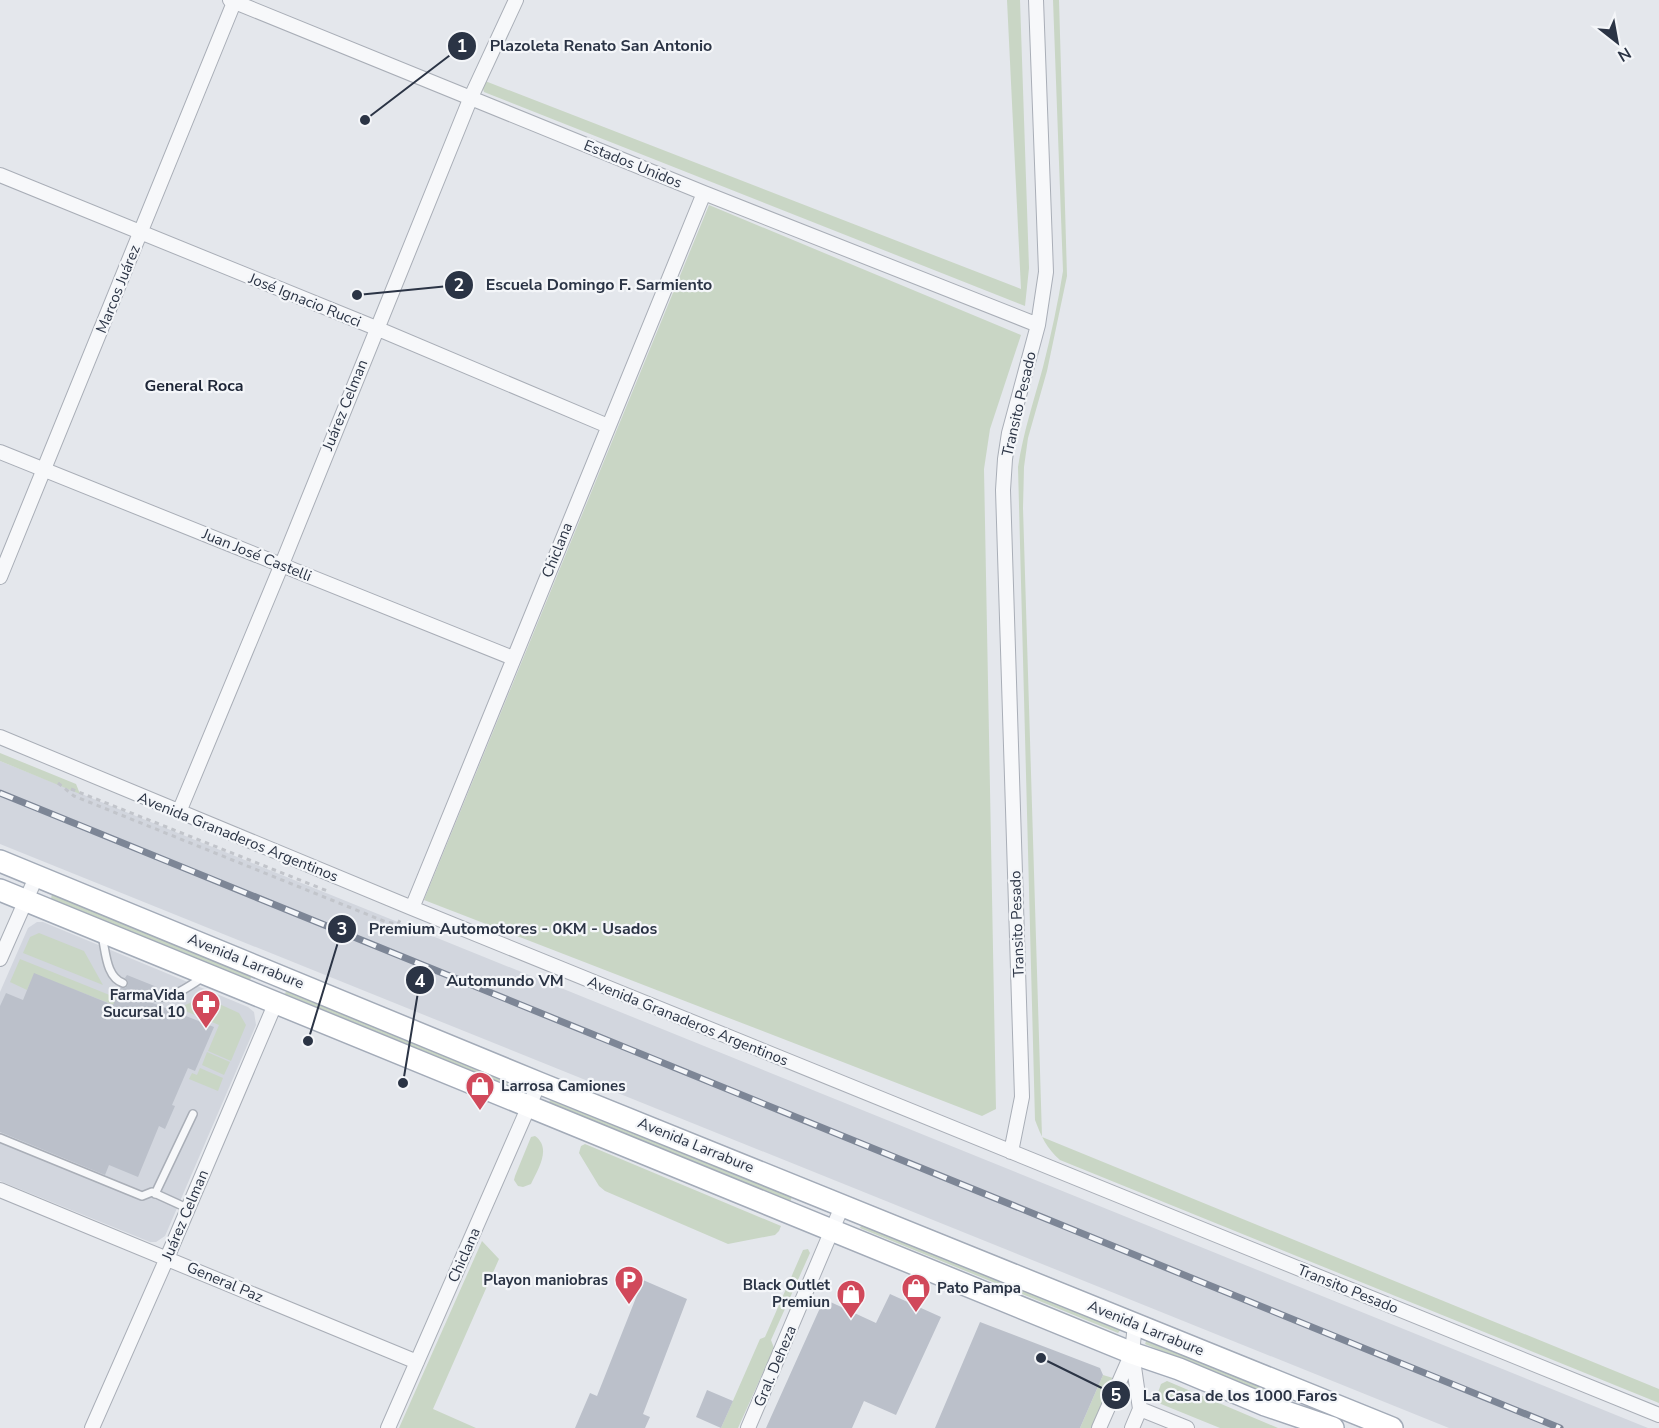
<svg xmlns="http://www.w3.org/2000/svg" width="1659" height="1428" font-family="'Nunito Sans',sans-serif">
<rect width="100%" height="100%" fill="#e4e7ec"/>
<path fill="#d2d6de" d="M0,761L1648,1428H1449L0,844Z
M37,922H43L248,1007L254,1012L256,1025L165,1236L156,1242H150L0,1181V992L28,928Z"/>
<path fill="#c9d6c5" d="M1007,0H1020L1029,268L1025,306L484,92L480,79L1021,289Z
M1053,0H1059L1067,276L1047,371L1028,438L1024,467L1023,508L1042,1137L1659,1389V1403L1060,1160C1047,1149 1041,1136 1035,1120L1018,467C1023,433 1034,400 1043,367C1051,335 1058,303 1063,271Z
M709,205L1021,335L990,429L984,469L996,1109L982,1116L424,900Z
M0,753L76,784L80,794L0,761Z
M52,893L252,975L250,980L51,899Z
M39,933L84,951L103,985L23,953L30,937Z
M20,959L117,998L114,1005L34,974L27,990L10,982Z
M287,989L509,1080L507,1085L285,994Z
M204,997L239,1013L246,1025L231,1061L208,1051L219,1025L178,1008Z
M207,1052L230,1062L224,1075L202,1065Z
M200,1068L223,1078L218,1091L189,1079L192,1073L197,1075Z
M550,1100L792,1197L790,1202L548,1106Z
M535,1136C552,1148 538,1169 531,1184L523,1187L518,1186L514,1180L515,1176L531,1137Z
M585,1144L781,1226L779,1231L775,1235L728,1244L605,1191L599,1186L579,1153L581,1146Z
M862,1223L1121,1329L1118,1333L860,1228Z
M482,1241L499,1259L433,1409L476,1428H399Z
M808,1249L810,1253L771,1340L774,1348L738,1428H721L760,1339L765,1337L803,1250Z
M1147,1339L1266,1388L1264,1393L1145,1344Z
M1103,1375L1113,1378L1091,1428H1080Z
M1167,1381L1278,1428H1220L1161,1404L1156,1398L1161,1384Z"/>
<path fill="#bbc0ca" d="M34,973L113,1005L121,988H125L128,985V981L125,978L127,975L157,987L155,991H151L148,994L150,1002L214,1027L195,1071L188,1068L172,1105L175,1106L165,1129L159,1126L138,1177L109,1165L105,1175L0,1132V1006L6,993L23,1000Z
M643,1280L687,1299L643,1414L650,1417L645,1428H575L590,1393L597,1396Z
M890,1294L941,1317L896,1415L864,1401L852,1428H766L824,1299L876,1323Z
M980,1322L1100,1368L1103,1375L1080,1428H935Z
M707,1390L733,1401L721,1428L696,1417Z"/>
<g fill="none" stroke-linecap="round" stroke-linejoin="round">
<g stroke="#a9aeb7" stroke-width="10">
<path id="lane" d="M102,936C106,952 106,977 123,983
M153,996C169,1002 189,986 202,978
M0,1138L142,1196L152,1192L187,1208
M155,1194L193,1114"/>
</g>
<g stroke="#a9aeb7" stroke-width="16">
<path id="street" d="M230,0L704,193L1038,325
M0,175L376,328L608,426
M0,452L513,658
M0,577L235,0
M0,737L412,908L1659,1415
M179,812L282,564L471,97L516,0
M412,908L704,193
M0,959L37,875
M1011,1152L1022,1097L1003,490L1005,459L1009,433L1038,325L1046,272L1036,0
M0,1190L417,1362
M1135,1324L1132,1353L1140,1409
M1140,1409L1187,1428
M92,1428L167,1258L276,1002
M388,1428L539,1083
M748,1428L843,1204
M1099,1428L1132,1353
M1132,1428L1140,1409"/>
</g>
<g stroke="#a3abb8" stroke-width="24">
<path id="primary" d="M0,861L539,1083L1392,1428
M0,890L1132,1353L1179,1369L1265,1405L1333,1428"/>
</g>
<path stroke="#c2c5cb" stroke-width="3" stroke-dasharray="4.5 4.5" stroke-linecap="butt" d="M58,783L74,796L386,922L398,924L400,920L397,919
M71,789L330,892"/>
<use href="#lane" stroke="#f7f8fa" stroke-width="7"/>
<use href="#street" stroke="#f7f8fa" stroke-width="14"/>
<use href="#primary" stroke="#fff" stroke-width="21"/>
<g stroke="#7d8696" stroke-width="7">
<path id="rail" d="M0,793L1560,1428"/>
</g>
<use href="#rail" stroke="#f4f6f9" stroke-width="4.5" stroke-dasharray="14" stroke-linecap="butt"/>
</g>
<defs>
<g id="pharmacy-pin" transform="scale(1.5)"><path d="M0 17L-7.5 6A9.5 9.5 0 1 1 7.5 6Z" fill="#d1495b" stroke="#f4f6f9"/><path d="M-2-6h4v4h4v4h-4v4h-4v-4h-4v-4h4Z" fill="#fff"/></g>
<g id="shop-pin" transform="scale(1.5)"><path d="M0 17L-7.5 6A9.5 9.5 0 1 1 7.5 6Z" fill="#d1495b" stroke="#f4f6f9"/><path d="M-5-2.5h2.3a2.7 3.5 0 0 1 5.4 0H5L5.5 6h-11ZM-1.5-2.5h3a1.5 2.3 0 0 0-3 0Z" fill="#fff"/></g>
<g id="parking-pin" transform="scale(1.5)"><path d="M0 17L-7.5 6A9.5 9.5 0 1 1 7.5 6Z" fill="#d1495b" stroke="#f4f6f9"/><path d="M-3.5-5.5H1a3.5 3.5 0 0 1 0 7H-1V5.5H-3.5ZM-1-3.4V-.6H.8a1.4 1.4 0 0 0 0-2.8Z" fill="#fff"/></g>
</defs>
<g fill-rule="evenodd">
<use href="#pharmacy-pin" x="206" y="1004"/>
<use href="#shop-pin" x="480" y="1086"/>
<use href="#parking-pin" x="629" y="1280"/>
<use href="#shop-pin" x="916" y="1288"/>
<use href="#shop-pin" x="851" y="1294"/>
</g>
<g text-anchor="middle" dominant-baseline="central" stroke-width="4.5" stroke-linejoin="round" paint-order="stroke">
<g font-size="15" fill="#2b3445" stroke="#f4f6f9">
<text transform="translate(633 164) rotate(22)">Estados Unidos</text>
<text transform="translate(118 289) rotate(-68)">Marcos Juárez</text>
<text transform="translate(305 300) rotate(22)">José Ignacio Rucci</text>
<text transform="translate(1019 404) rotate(-77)">Transito Pesado</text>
<text transform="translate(345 405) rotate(-68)">Juárez Celman</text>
<text transform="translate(557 550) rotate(-68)">Chiclana</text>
<text transform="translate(257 555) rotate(22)">Juan José Castelli</text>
<text transform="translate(238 837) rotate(22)">Avenida Granaderos Argentinos</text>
<text transform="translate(1017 924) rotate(-92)">Transito Pesado</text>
<text transform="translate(246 961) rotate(22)">Avenida Larrabure</text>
<text transform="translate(688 1021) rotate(22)">Avenida Granaderos Argentinos</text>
<text transform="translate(696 1145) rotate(22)">Avenida Larrabure</text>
<text transform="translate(185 1215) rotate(-67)">Juárez Celman</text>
<text transform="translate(464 1255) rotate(-66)">Chiclana</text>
<text transform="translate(225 1282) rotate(23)">General Paz</text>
<text transform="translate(1348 1289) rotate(22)">Transito Pesado</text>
<text transform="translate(1146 1328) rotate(22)">Avenida Larrabure</text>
<text transform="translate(775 1366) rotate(-67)">Gral. Deheza</text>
</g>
<g font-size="15" font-weight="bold" fill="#2b3445" stroke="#f4f6f9" text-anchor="end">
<text x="185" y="995">FarmaVida<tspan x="185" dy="17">Sucursal 10</tspan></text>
<text x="501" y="1086" text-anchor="start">Larrosa Camiones</text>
<text x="608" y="1280">Playon maniobras</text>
<text x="830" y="1285">Black Outlet<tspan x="830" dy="17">Premiun</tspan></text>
<text x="937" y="1288" text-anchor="start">Pato Pampa</text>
</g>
<g font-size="16" font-weight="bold" fill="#1d2536" stroke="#f4f6f9">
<text x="194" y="386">General Roca</text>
</g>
</g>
<path fill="none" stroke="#2b3445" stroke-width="2" d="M365 120L462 46M357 295L459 285M308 1041L342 929M403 1083L420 980M1041 1358L1116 1395"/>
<g fill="#2b3445" stroke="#f4f6f9" stroke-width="2">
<circle cx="365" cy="120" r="6"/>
<circle cx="357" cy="295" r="6"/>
<circle cx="308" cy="1041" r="6"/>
<circle cx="403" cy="1083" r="6"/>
<circle cx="1041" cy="1358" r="6"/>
<circle cx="462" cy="46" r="15"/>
<circle cx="459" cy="285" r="15"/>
<circle cx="342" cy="929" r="15"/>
<circle cx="420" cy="980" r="15"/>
<circle cx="1116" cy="1395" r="15"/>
</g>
<g font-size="18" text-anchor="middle" font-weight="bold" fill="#fff">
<text x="462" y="52">1</text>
<text x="459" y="291">2</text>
<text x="342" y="935">3</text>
<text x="420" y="987">4</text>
<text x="1116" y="1401">5</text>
</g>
<g font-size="16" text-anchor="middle" font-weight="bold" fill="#2b3445" stroke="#f4f6f9" stroke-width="4.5" stroke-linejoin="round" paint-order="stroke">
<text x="601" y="51">Plazoleta Renato San Antonio</text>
<text x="599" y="290">Escuela Domingo F. Sarmiento</text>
<text x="513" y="934">Premium Automotores - 0KM - Usados</text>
<text x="505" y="986">Automundo VM</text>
<text x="1240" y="1401">La Casa de los 1000 Faros</text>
</g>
<g transform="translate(1617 42) rotate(149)" stroke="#f4f6f9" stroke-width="4.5" paint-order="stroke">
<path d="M0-4.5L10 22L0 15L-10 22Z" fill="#2b3445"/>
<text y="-9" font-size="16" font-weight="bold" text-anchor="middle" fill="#2b3445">N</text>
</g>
</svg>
